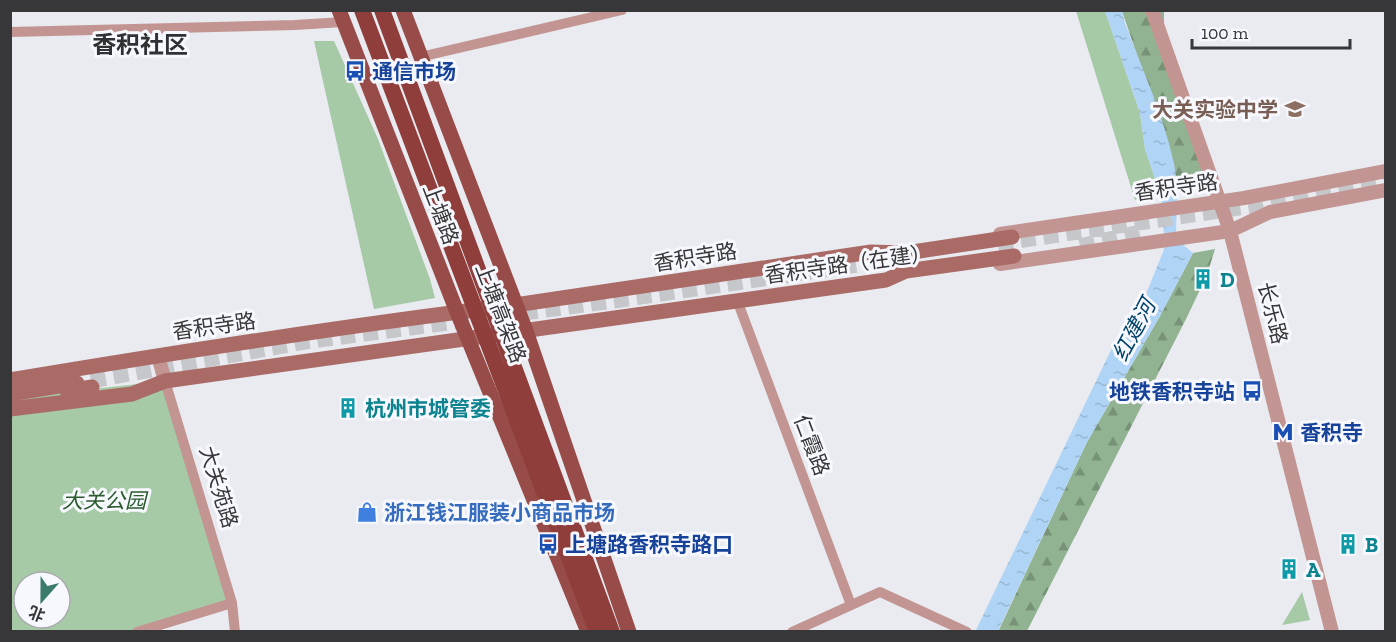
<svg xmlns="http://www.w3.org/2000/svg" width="1396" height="642" font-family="'Zilla Slab','Noto Sans SC',serif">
<defs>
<pattern id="forest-firs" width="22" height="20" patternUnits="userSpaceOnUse" patternTransform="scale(1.5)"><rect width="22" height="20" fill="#91b391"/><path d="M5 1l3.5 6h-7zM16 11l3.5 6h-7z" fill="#779277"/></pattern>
<pattern id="water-ripples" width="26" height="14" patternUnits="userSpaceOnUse" patternTransform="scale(1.5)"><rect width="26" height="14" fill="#afd4f5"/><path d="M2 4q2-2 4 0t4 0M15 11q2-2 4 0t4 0" fill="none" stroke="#97b7d3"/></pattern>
</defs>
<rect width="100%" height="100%" fill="#e9ebf0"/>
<path fill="#a6c9a6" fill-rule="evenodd" d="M1076,11H1105L1140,113L1145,149L1161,196L1135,200Z
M314,41H334L378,139L430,279L435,298L374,309Z
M165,381L232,603L137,631H11L10,398ZM24,582H60V618H24Z
M1302,592L1310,620L1282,625Z"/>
<path fill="url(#forest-firs)" d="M1122,11H1164V44L1216,179L1177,189L1174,164Z
M1215,249L1207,275L1187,317L1027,631L998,632L1087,442L1160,316L1193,253Z"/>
<path fill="url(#water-ripples)" d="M1105,11H1122L1125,23C1142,69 1164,116 1174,164C1179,189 1176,214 1176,239L1193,253L1160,316L1087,442L998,631L975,632L1112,348L1126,336L1135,321L1165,247L1161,196L1145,149L1140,113Z"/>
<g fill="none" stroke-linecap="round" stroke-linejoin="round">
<path stroke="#c5c7cb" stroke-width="15" stroke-dasharray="15 8" stroke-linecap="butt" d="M998,244L1260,205L1386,179
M1080,246L1140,232
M91,381L305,342L607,302L912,257"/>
<path stroke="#c29592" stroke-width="10" d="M10,32L295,25L343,22
M420,57L622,10
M737,300L851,605
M165,381L232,603L235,632
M137,632L232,603
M792,632L880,592L967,632"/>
<path stroke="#c29592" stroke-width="14" d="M1152,10L1230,231L1332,632
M1000,234L1244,198L1386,171
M1000,264L1230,231L1270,212L1386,190
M158,356L165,381"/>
<path stroke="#aa6b67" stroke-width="15" d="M10,380C178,352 347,325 515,305L871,252L906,253L1012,237
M67,391L92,387
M10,394L77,383
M10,409L132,394L165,381C405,348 646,313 886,280L906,271L1014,256"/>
<path stroke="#984c49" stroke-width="15" d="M339,10L457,312L588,632
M403,10L526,331L629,632"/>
<path stroke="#8f3e3c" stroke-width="16" d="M362,10L597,632
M382,10L612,632"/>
</g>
<defs>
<g id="bus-bare" transform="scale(1.62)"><path d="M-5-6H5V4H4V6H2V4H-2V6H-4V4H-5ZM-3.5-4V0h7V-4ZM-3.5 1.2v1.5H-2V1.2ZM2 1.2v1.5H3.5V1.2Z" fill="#1a4fb4" stroke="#f7f8fd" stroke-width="2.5" paint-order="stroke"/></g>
<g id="school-bare" transform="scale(1.62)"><path d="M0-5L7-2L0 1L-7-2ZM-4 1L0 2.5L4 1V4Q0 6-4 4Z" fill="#8d6e63" stroke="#f7f8fd" stroke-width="2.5" paint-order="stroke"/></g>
<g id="building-bare" transform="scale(1.62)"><path d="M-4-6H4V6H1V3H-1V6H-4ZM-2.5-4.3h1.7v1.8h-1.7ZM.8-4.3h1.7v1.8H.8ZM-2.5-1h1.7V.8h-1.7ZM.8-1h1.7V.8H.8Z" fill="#0f9aa8" stroke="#f7f8fd" stroke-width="2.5" paint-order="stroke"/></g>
<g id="metro-bare" transform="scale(1.62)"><path d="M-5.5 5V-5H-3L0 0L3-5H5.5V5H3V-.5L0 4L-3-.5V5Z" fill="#1a4fb4" stroke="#f7f8fd" stroke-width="2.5" paint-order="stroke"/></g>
<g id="shop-bare" transform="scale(1.62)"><path d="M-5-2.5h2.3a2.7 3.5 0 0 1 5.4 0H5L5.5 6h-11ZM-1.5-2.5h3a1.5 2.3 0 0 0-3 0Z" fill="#3f7fe0" stroke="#f7f8fd" stroke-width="2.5" paint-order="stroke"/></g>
</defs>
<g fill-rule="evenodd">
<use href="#bus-bare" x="355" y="71"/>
<use href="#school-bare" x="1295" y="109"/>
<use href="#building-bare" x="1203" y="279"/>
<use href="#bus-bare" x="1252" y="391"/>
<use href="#building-bare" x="348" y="408"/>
<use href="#metro-bare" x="1283" y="432"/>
<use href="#shop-bare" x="367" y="512"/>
<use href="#bus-bare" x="548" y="544"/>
<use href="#building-bare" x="1348" y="544"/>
<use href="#building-bare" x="1289" y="569"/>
</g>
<g text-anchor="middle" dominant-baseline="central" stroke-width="6" stroke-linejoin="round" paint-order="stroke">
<g font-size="21" font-weight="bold" fill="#164399" stroke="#f7f8fd" text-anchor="start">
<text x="372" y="71">通信市场</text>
<text x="1235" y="391" text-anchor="end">地铁香积寺站</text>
<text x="1300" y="432">香积寺</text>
<text x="565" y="544">上塘路香积寺路口</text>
</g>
<g font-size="21" font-weight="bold" fill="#785e54" stroke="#f7f8fd" text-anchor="end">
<text x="1278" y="109">大关实验中学</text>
</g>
<g font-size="21" fill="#373739" stroke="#f7f8fd">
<text transform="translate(1176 187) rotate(-8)">香积寺路</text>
<text transform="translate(441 214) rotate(69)">上塘路</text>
<text transform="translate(695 257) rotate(-9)">香积寺路</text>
<text transform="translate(848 264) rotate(-8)">香积寺路（在建）</text>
<text transform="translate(501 313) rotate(69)">上塘高架路</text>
<text transform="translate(1273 313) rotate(76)">长乐路</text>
<text transform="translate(214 326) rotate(-8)">香积寺路</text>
<text transform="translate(812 445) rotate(69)">仁霞路</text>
<text transform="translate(219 487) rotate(73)">大关苑路</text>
</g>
<g font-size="21" font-weight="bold" fill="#0d838f" stroke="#f7f8fd" text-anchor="start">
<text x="1220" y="279">D</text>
<text x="365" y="408">杭州市城管委</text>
<text x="1365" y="544">B</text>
<text x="1306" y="569">A</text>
</g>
<g font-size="21" font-style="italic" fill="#2a5b2e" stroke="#f7f8fd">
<text x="104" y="500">大关公园</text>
</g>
<g font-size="21" font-weight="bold" fill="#366cbe" stroke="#f7f8fd" text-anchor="start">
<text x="384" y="512">浙江钱江服装小商品市场</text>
</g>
<g font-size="22" font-style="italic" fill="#02426b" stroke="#f7f8fd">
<text transform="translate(1134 330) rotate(-62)">红建河</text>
</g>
<g font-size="24" font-weight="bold" fill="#303135" stroke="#f7f8fd">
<text x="140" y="44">香积社区</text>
</g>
</g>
<rect width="1396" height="642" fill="none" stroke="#373739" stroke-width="24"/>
<g transform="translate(42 600) rotate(201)"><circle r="28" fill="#f7f8fd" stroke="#aaabaf" stroke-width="1.5"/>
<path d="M0-4.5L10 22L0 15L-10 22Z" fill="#3a7b6a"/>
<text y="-9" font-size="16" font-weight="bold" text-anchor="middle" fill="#373739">北</text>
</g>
<path d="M1192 39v9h158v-9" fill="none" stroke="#373739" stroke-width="3"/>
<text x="1201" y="39" font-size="18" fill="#373739" stroke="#f7f8fd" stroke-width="4.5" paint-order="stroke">100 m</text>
</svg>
